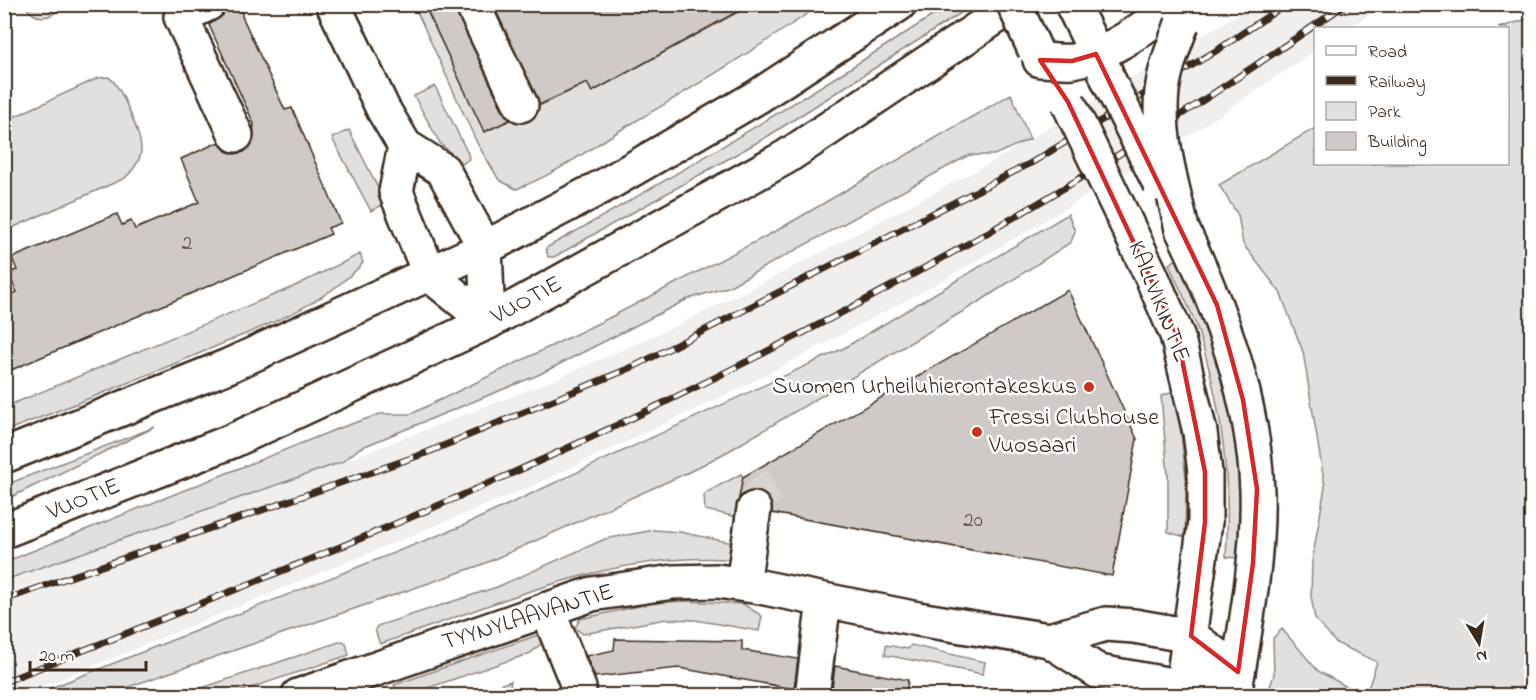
<svg xmlns="http://www.w3.org/2000/svg" width="1536" height="700" font-family="'Indie Flower',sans-serif">
<rect width="100%" height="100%" fill="#fff"/>
<filter id="ink" filterUnits="userSpaceOnUse"><feTurbulence type="fractalNoise" baseFrequency=".0167" numOctaves="2"/><feDisplacementMap in="SourceGraphic" scale="12" xChannelSelector="R" yChannelSelector="G"/><feConvolveMatrix kernelMatrix="1 2 1 2 8 2 1 2 1" color-interpolation-filters="sRGB"/></filter>
<g filter="url(#ink)">
<path fill="#f1efee" d="M1253,5H1384L1349,28H1316L1315,51L1185,138L944,280L749,384L528,488L22,695H5L4,580L342,462L549,382L669,329L782,273L990,163Z"/>
<path fill="#e2e0de" stroke="#8e857e" stroke-width="1.5" d="M25,5H63C51,20 35,22 25,5Z
M414,5H424L485,132L575,89L537,11L549,5L592,92L751,5H820C755,50 688,91 619,131C585,152 554,175 516,189L499,180L477,143Z
M956,5L961,8V13L765,138L554,257H548L546,248C683,172 815,92 946,7Z
M1531,18V695H1366L1377,662L1336,643L1315,619L1311,596L1312,561L1325,487L1303,352L1280,292L1243,244L1238,215L1219,185L1315,128L1316,164H1508V28H1498Z
M108,77C120,82 141,136 141,149C141,161 133,170 125,178L5,231V121L98,78Z
M435,86L468,154L469,159L462,164L440,143L414,96Z
M1011,94L1030,139L994,155H969L728,287L688,299L538,375L360,448L342,462L5,580V562L337,429L380,414H411L607,319L776,231Z
M349,130L380,192L382,205L371,211L332,138Z
M1068,214L1075,231L1071,242L982,300L732,449L689,472L481,565L105,695H33L462,526L844,348Z
M360,254L363,263C321,308 260,327 205,351C138,379 72,406 5,431V407L293,287Z
M1180,257C1203,316 1229,375 1238,438C1243,478 1241,518 1239,558L1226,557C1231,481 1222,404 1198,331C1191,309 1178,286 1169,264Z
M1176,391L1186,478L1185,537L1168,532V476L1161,396Z
M155,427L5,500V485Z
M741,474L743,477L738,506L745,508L742,518L705,510L704,495L707,492Z
M654,530L680,532L733,543L728,559C606,552 493,606 380,644L375,630L377,626L497,587L605,539Z
M686,601L743,604L762,616L759,631L695,620L666,619L583,634L575,628L580,619L653,603Z
M1282,629L1318,671L1362,695H1267L1274,675L1273,638Z
M541,634L543,642L531,653L407,695L399,694L394,685Z
M342,641L346,643L349,655L230,695H181Z
M886,645L908,649L911,645L985,662L983,674L885,655Z
M511,681L509,695H467Z"/>
<path fill="#cfcac7" stroke="#3b2a1e" stroke-width="1.5" d="M227,4H242V16L285,110L292,108L341,223L328,228L331,234L4,373V297L17,292L8,273L17,270L12,258L117,214L122,225L131,221L135,229L199,202L181,159L219,142L226,151L235,154L244,152L252,145L254,124L209,25L223,15Z
M424,4H454L504,113L510,120L484,132Z
M493,4H751L592,92L587,83L539,105Z
M1068,290L1137,439L1112,576L772,513L771,502L765,494L757,491L747,492L739,498L743,477Z
M615,639L742,641V650L798,659L794,689L679,668L595,677L586,656L614,650Z
M835,666L908,680L906,696H831Z"/>
<g fill="none" stroke-linecap="round" stroke-linejoin="round">
<path stroke="#d8d4d2" stroke-width="33" stroke-dasharray="33 16" stroke-linecap="butt" d="M754,509C758,493 766,489 781,482"/>
<g stroke="#3b2a1e" stroke-width="38">
<path id="minor" d="M208,4L181,17L236,135
M333,4L383,109L405,146L443,170L485,248L488,322
M472,4L521,105
M405,146L396,192L430,275L488,322
M743,584L754,509
M547,609L579,688
M1049,640L1106,624L1134,626L1191,636L1238,672
M298,696L592,594L673,582L717,581L760,587L918,619L1049,640L1099,672L1183,687L1238,672
M812,696L824,600"/>
</g>
<g stroke="#3b2a1e" stroke-width="38">
<path id="major" d="M1072,4L1106,73
M1040,60C1051,60 1063,62 1073,61C1111,54 1145,27 1175,4
M1182,229C1221,310 1254,400 1257,491C1259,559 1245,629 1234,696
M1151,275L1177,335L1200,432L1205,472V522L1181,696
M4,456L228,366L485,248L607,184L757,97L899,4
M4,531L232,441L488,322L786,157L1015,4"/>
</g>
<use href="#minor" stroke="#fff" stroke-width="33"/>
<use href="#major" stroke="#fff" stroke-width="33"/>
<g stroke="#3b2a1e" stroke-width="7">
<path id="rail" d="M4,600L426,453L635,366L1031,163L1219,49L1286,4
M4,682C222,595 442,510 653,408C787,343 919,274 1047,198C1149,138 1248,71 1346,4"/>
</g>
<use href="#rail" stroke="#fff" stroke-width="4.5" stroke-dasharray="14" stroke-linecap="butt"/>
<g stroke="#3b2a1e" stroke-width="38" stroke-linecap="butt">
<path id="major-bridge" d="M1014,4L1035,50
M1106,75L1160,184
M1068,102L1151,275
M1182,229C1172,184 1157,137 1162,91C1165,68 1174,45 1182,24"/>
</g>
<use href="#major-bridge" stroke="#fff" stroke-width="33"/>
</g>
</g>
<path fill="none" stroke="#d62828" stroke-width="4.5" stroke-linejoin="round" d="M1096,54L1217,305L1243,400L1257,489L1253,563L1238,672L1191,636L1205,522V472L1177,335L1068,102L1040,60L1072,61Z"/>
<g fill="#c8321e" stroke="#fff" stroke-width="2">
<circle cx="1089" cy="387" r="6"/>
<circle cx="977" cy="432" r="6"/>
</g>
<g text-anchor="middle" dominant-baseline="central" stroke-width="5" stroke-linejoin="round" paint-order="stroke">
<g font-size="21" fill="#605248">
<text x="187" y="244">2</text>
<text x="973" y="521">20</text>
</g>
<g font-size="24" fill="#3b2a1e" stroke="#fff">
<text transform="translate(527 301) rotate(-28)">VUOTIE</text>
<text transform="translate(1158 302) rotate(68)">KALLVIKINTIE</text>
<text transform="translate(84 500) rotate(-22)">VUOTIE</text>
<text transform="translate(528 618) rotate(-17)">TYYNYLAAVANTIE</text>
</g>
<g font-size="24" fill="#3b2a1e" stroke="#fff" text-anchor="end">
<text x="1077" y="387">Suomen Urheiluhierontakeskus</text>
<text x="989" y="418" text-anchor="start">Fressi Clubhouse<tspan x="989" dy="28">Vuosaari</tspan></text>
</g>
</g>
<rect width="1536" height="700" fill="none" stroke="#fff" stroke-width="24"/>
<rect x="12" y="12" width="1512" height="676" fill="none" stroke="#3b2a1e" stroke-width="2" filter="url(#ink)"/>
<rect x="1314" y="27" width="195" height="138" fill="#ffffff" stroke="#b1aaa5" stroke-width="1.5"/>
<rect x="1326" y="46" width="30" height="9" fill="#ffffff" stroke="#b1aaa5" stroke-width="1.5"/>
<text x="1368" y="57" font-size="18" fill="#3b2a1e">Road</text>
<rect x="1326" y="76" width="30" height="9" fill="#3b2a1e" stroke="#b1aaa5" stroke-width="1.5"/>
<text x="1368" y="87" font-size="18" fill="#3b2a1e">Railway</text>
<rect x="1326" y="102" width="30" height="18" fill="#e2e0de" stroke="#b1aaa5" stroke-width="1.5"/>
<text x="1368" y="117" font-size="18" fill="#3b2a1e">Park</text>
<rect x="1326" y="132" width="30" height="18" fill="#cfcac7" stroke="#b1aaa5" stroke-width="1.5"/>
<text x="1368" y="147" font-size="18" fill="#3b2a1e">Building</text>
<g transform="translate(1479 643) rotate(169)" stroke="#ffffff" stroke-width="4.5" paint-order="stroke">
<path d="M0-4.5L10 22L0 15L-10 22Z" fill="#3b2a1e"/>
<text y="-9" font-size="16" font-weight="bold" text-anchor="middle" fill="#3b2a1e">N</text>
</g>
<path d="M30 661v9h116v-9" fill="none" stroke="#3b2a1e" stroke-width="3"/>
<text x="39" y="661" font-size="18" fill="#3b2a1e" stroke="#ffffff" stroke-width="4.5" paint-order="stroke">20 m</text>
</svg>
